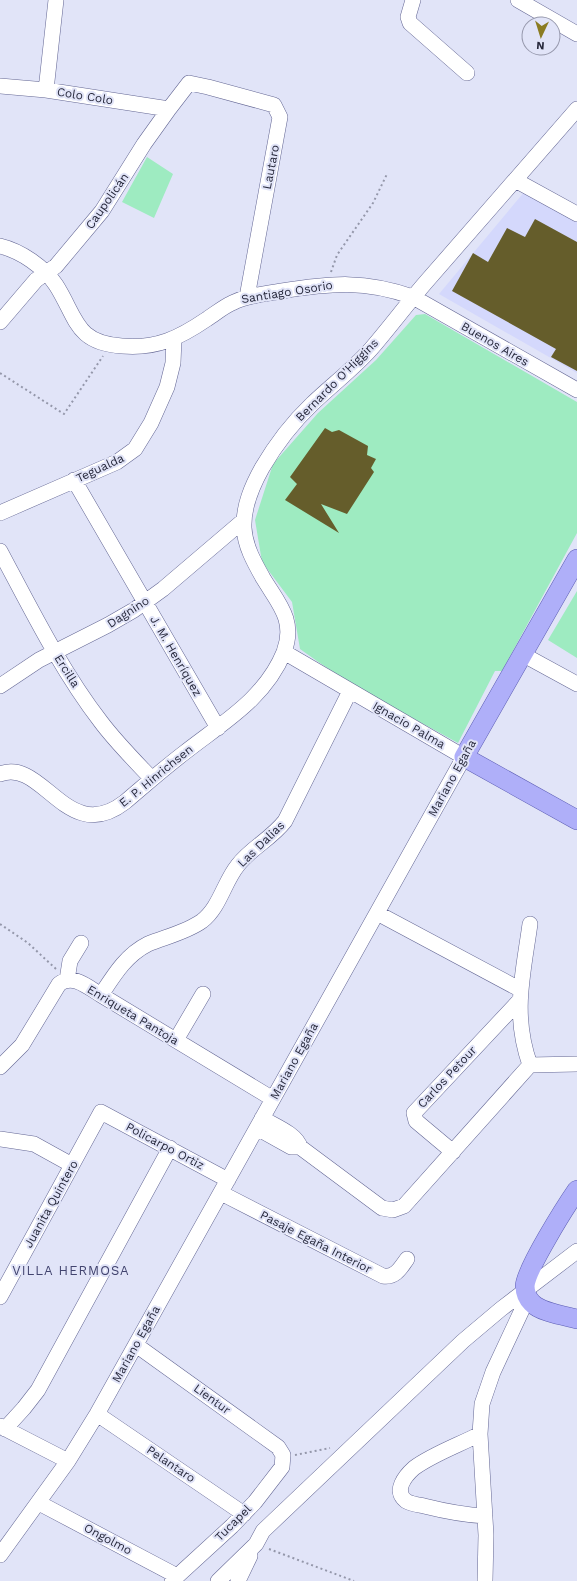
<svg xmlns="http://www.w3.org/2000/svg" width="577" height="1581" font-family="'Work Sans',sans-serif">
<rect width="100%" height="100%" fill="#e1e4f8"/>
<path fill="#d4d8fc" d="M525,191L577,220V373L439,294Z"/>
<path fill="#9eebc1" d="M147,157L173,174L154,218L122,202Z
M425,314L577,402V533L502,671H495L458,743C404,713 349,685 300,649L292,602L262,562L255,520L273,464L318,413L376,360L416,315Z
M577,591V658L548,640Z"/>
<path fill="#655d2b" d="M535,219L577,242V371L551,357L556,349L452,291L473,253L488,262L507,228L525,237Z
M325,428L332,432L339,430L368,446L367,455L376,459L371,468L374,472L347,514L321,504L339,533L285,500L297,484L290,477Z"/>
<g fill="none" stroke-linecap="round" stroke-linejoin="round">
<g stroke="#646794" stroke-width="16">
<path id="minor" d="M413,0L408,17L410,23L467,73
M518,0L577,34
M0,86L46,90L169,109
M46,90L56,0
M515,180L577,214
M0,246C21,251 44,267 56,285C77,318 75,343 122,346C157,349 179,338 207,319C215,314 223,307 232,303C248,295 265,294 282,291C332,283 365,280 413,297L577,390
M0,322L36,280L56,266L102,211L144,144L169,109L189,83L208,87L274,105L280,117L247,297
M74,480L218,728
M0,513L117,462L135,449L151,423L167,387L173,363L174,339
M0,551C31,609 61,670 101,722C116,742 135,761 152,779
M522,654L577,684
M0,686L39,660L108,625L134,610L163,589L244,520
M0,774C43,757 67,847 125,802C144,786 163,769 184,753C222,723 265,699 284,652C296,620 278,603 263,578C254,562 245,546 244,528C243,506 252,486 262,468C276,444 292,423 312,404C332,385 353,369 371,349C390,327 407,304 426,282C476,224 527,167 577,109
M377,913L521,990
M67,980L70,961L81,943
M101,995C114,975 126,955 148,944C165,937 187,932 202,921C220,907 224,882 238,865C251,848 271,839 285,821L350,691
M176,1040L203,994
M530,1065C512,1014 523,975 530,924
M0,1067L22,1045L59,984C73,973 89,988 101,995L273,1099
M262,1118C273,1125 297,1134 300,1147L382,1208L393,1210L404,1206L530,1065L577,1064
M257,1128L291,1147H299
M0,1139L34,1144L72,1165
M453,1152L416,1121L414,1113L520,1000
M221,1193L383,1276C396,1278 401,1267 407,1259
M0,1297L101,1112L228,1180
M136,1345L278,1447L283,1455L282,1467L255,1502L232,1526L172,1581
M97,1414L244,1514
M0,1426L68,1461
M5,1429L24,1408L38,1390L170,1148
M480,1434C459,1445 433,1454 414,1468C405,1476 393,1491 406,1501C411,1504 419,1505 424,1506C444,1511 464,1515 485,1516
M39,1503L177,1576
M0,1555L68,1461L97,1414L464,757L284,652
M218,1581L256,1544L263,1531L463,1341L501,1309L577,1251
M238,1581L250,1556
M485,1581L486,1535L480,1434L482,1404L493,1372L528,1297"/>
</g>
<g stroke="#5d5eb4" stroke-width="20">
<path id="major" d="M577,559L464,757L577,820
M577,1190C566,1206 526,1269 525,1286C525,1292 527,1298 532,1303C540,1312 565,1316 577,1319"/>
</g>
<path stroke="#9497aa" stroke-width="2" stroke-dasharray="2 3" stroke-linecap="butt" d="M331,272L337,255L373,203L387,174
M0,373L64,414L103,356
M0,924L28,943L56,969
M295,1455L330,1448
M269,1549L354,1581"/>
<use href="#minor" stroke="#fff" stroke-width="15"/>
<use href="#major" stroke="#afaff9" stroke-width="19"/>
</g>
<g text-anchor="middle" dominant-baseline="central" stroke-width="4" stroke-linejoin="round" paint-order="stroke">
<g font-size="12" fill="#27293c" stroke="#e1e4f8">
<text transform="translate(85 96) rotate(9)">Colo Colo</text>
<text transform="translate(271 167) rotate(-79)">Lautaro</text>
<text transform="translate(107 201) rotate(-55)">Caupolicán</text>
<text transform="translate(287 292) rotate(-9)">Santiago Osorio</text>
<text transform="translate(495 344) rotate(30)">Buenos Aires</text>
<text transform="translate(337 380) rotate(-45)">Bernardo O'Higgins</text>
<text transform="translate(100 468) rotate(-25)">Tegualda</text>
<text transform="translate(128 612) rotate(-33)">Dagnino</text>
<text transform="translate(176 656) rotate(60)">J. M. Henríquez</text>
<text transform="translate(67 671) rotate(58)">Ercilla</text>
<text transform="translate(409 725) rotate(30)">Ignacio Palma</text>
<text transform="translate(156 776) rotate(-39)">E. P. Hinrichsen</text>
<text transform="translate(452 778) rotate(-61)">Mariano Egaña</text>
<text transform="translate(261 844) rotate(-44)">Las Dalias</text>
<text transform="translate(133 1015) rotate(31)">Enriqueta Pantoja</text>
<text transform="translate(294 1061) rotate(-61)">Mariano Egaña</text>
<text transform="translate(447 1077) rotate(-47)">Carlos Petour</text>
<text transform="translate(165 1146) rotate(28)">Policarpo Ortiz</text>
<text transform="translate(51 1204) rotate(-61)">Juanita Quintero</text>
<text transform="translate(316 1242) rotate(27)">Pasaje Egaña Interior</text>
<text transform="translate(136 1344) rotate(-61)">Mariano Egaña</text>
<text transform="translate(212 1399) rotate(36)">Lientur</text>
<text transform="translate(171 1464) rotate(34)">Pelantaro</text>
<text transform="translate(233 1523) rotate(-45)">Tucapel</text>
<text transform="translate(108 1539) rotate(28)">Ongolmo</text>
</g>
<g font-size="13" letter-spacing="1" fill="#42446f" stroke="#e1e4f8">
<text x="71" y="1270">VILLA HERMOSA</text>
</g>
</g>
<g transform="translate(541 36) rotate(184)"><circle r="19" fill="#e1e4f8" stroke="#9799ad"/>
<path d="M0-3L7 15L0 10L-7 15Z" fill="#8b7c22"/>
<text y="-6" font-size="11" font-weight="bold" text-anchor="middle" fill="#27293c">N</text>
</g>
</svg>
